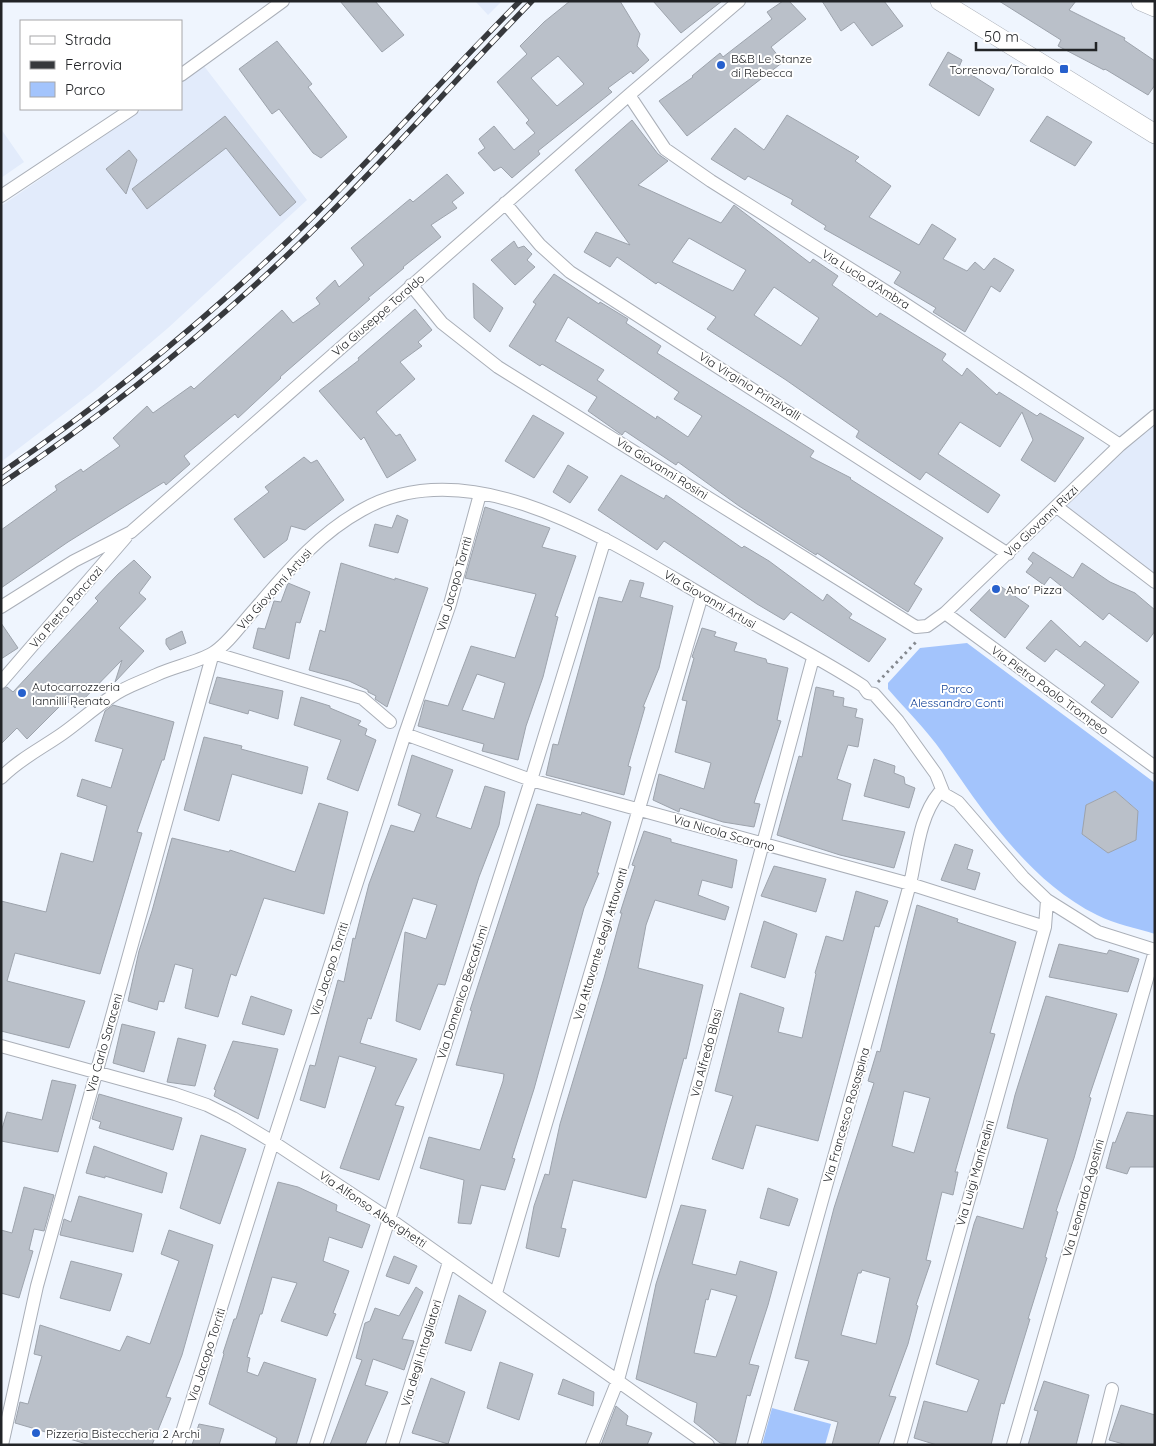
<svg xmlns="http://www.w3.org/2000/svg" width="1156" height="1446" font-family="Quicksand,sans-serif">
<rect width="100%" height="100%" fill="#eff5fe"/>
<path fill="#e2ebfb" d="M475,1H502L488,15Z
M204,66L307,200L168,328L95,390L1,462V206L143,109H181V82Z
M1,129L24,162L1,178Z
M1155,418V582L1057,507Z"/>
<path fill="#a3c4fc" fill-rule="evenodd" d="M967,643L1155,783V934C1136,928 1115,924 1097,915C1029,881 984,813 942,752C926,729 906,710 888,689V683L920,648ZM1115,791L1138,811L1086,805Z
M772,1408L831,1424L825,1445H762Z"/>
<path fill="#bac0c9" stroke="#9da3ac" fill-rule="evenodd" d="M340,1H375L404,35L382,52Z
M570,1H620L640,34L637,46L649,60L633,74L631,71L608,88L612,92L538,151L540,154L512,178L501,167L494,171L478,153L485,148L479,139L494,126L514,150L535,133L526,123L529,120L497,82L527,54L520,46L544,22ZM558,56L584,84L557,106L531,78Z
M653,1H722L681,33Z
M783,1H789L806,19L771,47L783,62L687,136L659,101L693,77L692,76L720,53L723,57L772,19L767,12Z
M822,1H884L903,26L872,46L854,22L841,31Z
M999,1H1076L1069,10L1125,38L1124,40L1155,61V85L1148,95L1105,69L1104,70L1058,46L1061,40Z
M277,41L312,84L308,87L347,137L321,158L313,153L279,109L272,114L239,69Z
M948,52L962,60L959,67L994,89L979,116L929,85Z
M787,115L859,157L855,161L891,186L869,217L919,245L932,224L956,239L943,259L967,271L975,262L984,270L994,258L1014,270L1000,292L991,286L965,332L933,312L936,308L894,283L901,272L824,229L826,226L791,204L793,200L748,176L745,180L711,159L735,128L764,150Z
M225,116L296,202L280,216L226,148L147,209L132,189Z
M1047,116L1092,142L1075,166L1030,141Z
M632,120L658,154L668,161L638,185L721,223L734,205L810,263L813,259L838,276L832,285L877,317L880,313L946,354L942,360L962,376L967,368L997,395L999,392L1037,416L1040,413L1084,438L1055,482L1021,460L1033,440L1022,412L1000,447L960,422L938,454L1000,495L988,513L926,472L920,480L856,437L859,431L786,380L707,329L716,317L658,282L656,284L617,257L610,267L584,252L596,232L630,245L575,170ZM689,238L746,270L733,291L672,262ZM774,287L819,318L801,346L754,315Z
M129,150L137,160L126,194L106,169Z
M447,174L464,193L452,202L457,208L431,225L441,237L403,267L404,268L368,298L370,299L280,377L281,378L238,418L235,414L184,456L190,464L166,485L164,482L68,542L1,588V530L57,490L55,486L81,469L83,472L120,446L113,438L147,406L153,413L191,386L194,389L282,310L293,323L320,304L316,298L335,280L339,287L364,265L351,248L410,199L413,202Z
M514,241L518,248L524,246L532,254L527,260L535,267L515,285L491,260Z
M554,274L599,304L600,302L628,319L626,323L661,346L657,353L814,451L810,457L851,478L850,479L943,538L914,584L922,589L908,612L817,553L816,555L739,506L678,462L676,465L625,431L622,435L588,411L597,397L542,364L540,366L509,346L536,304L533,302ZM568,317L679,392L674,399L702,416L688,437L657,416L656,419L597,380L604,370L555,341Z
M473,283L503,308L490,332L474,318Z
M415,309L432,330L418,342L422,346L400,362L415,379L376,412L396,436L400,434L416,460L387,478L364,437L361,440L319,391L359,360L358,358Z
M533,415L564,433L534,478L505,461Z
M304,457L311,463L317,460L344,500L305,530L291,526L287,540L264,558L234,519L269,492L265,487Z
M568,465L588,477L570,503L553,492Z
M621,475L664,499L666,495L742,548L744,546L769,561L823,601L827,594L852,614L849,618L886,639L869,662L791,612L784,620L757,604L664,541L657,550L598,510Z
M485,507L550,528L542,547L576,556L555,616L558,617L543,677L526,726L518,760L482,751L484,744L418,726L425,700L448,706L471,646L515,658L536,594L465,578ZM477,674L505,683L494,719L462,710Z
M397,515L408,520L398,553L369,546L375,524L392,528Z
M1033,552L1073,578L1082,563L1110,582L1135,593L1155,610V631L1147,642L1109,613L1103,620L1050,577L1044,585L1026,572L1033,563L1028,559Z
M134,560L151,577L139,593L146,599L119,628L144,651L115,682L122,660L75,708L66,700L27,739L17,728L1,744V690L7,687L13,692L98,601L95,598L118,574Z
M341,563L395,580V578L428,588L387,707L375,699L376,696L368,692V690L349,681L309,670L320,630L325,632Z
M630,580L644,583L640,597L673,606L659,668L643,707H645L628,766L631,767L624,795L546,775L553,744L558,745L599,597L622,602Z
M288,583L310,592L300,623L296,622L289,659L253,648L258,628L265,629L274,601L281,602Z
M996,583L1029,606L1005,638L970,610Z
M1051,620L1080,647L1085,641L1139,682L1112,718L1091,702L1105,685L1056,649L1045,662L1026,648Z
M1,623L18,648L1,659Z
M702,628L716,632L714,636L737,643L734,651L766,659L767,663L788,668L777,720L781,721L754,803L760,804L754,827L723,822L680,808L679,812L653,800L659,774L704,789L711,763L675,752L687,701L682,700L694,658L692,657Z
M182,631L186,643L170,650L166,644V639Z
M217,677L283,691L278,719L249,710L248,714L209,703Z
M816,687L834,691L833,696L844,698L843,706L857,709L855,717L863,719L858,747L848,745L837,779L851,784L842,820L905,832L894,868L840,855L777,835L799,756L802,757Z
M301,697L330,706V708L361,721L358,725L367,729L365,735L376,740L358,791L327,779L341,740L294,725Z
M113,705L174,722L164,760H162L137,832L142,833L100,974L15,953L7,981L85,1001L69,1048L1,1031V901L46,912L61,853L93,862L107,806L77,796L82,779L111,788L123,749L95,741L105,711Z
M204,737L242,746L241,749L308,767L302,794L232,774L219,821L184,810Z
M412,755L453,770L436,817L471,829L485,786L505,792L499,825L479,877L445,985L438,984L420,1030L396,1021L405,932L426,939L437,905L413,898L371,1019L368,1018L360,1043L417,1059L395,1105L404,1107L379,1180L340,1168L376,1067L339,1056L325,1108L300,1100L310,1065L315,1066L338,980L344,982L353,938L355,939L369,884L391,825L414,832L421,814L398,805Z
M874,759L895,766L894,773L904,777L905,784L915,788L909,808L864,796Z
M1115,791L1138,811L1136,840L1108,853L1082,834L1086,805Z
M319,803L348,812L324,914L264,898L236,976L231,974L218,1017L185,1008L193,969L175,964L164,1002L159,1001L157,1010L128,1001L139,951L152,911L172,838L229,852L230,850L295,872Z
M537,804L581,815L582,812L611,822L597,873H599L584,908L534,1089L512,1158L515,1159L505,1190L481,1185L471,1224L458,1223L464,1180L420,1168L429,1137L480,1150L503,1081L504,1074L456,1065L472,1011L470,1010Z
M644,831L671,839V842L737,860L732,888L702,880L698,895L729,907L725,920L655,900L646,925L638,968L703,985L686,1059L684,1058L668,1116L646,1198L573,1180L561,1228L566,1229L559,1257L526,1248L534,1206L545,1174L549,1175L560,1124L604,978L622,913H620L635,866L632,865Z
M955,844L973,850L967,869L980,873L975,890L941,880Z
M774,866L826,879L816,912L761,896Z
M856,891L888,901L879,927L875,926L818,1141L756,1125L743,1169L712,1159L733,1096L715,1091L740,993L784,1008L778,1032L802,1038L816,974L815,973L826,936L843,941Z
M917,905L958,919L957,922L1016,942L990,1033L995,1034L955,1172H958L953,1195L942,1192L926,1260L931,1261L916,1305L918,1306L908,1344L889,1396L896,1397L878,1445H832L838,1422L794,1410L809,1361L795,1358L834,1208L874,1083L868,1081L877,1051L880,1052ZM904,1091L930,1098L914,1153L892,1146ZM862,1270L890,1278L876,1344L841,1335L858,1273H861Z
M764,921L797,934L785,978L751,967Z
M1059,944L1107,954L1109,950L1139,959L1128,992L1049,977Z
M251,996L292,1010L284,1035L242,1024Z
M1046,996L1117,1014L1089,1097L1091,1098L1074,1158L1056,1211L1058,1212L1045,1257L1047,1258L1028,1319H1030L1004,1404L1001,1403L991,1445H937L914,1438L924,1401L967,1412L979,1380L936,1364L974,1224L977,1216L1023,1229L1048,1139L1007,1128L1015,1095Z
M122,1024L155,1032L144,1072L113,1063Z
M178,1038L206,1045L195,1086L167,1082Z
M233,1041L278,1049L258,1119L214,1096L216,1090L214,1089Z
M52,1080L76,1085L58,1152L1,1141V1132L7,1112L42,1120Z
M99,1094L182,1118L173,1150L99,1128L101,1122L92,1119Z
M1127,1112L1155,1116V1167H1130L1127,1174L1106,1168L1113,1142L1115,1143Z
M201,1135L246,1149L220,1224L180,1208Z
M94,1146L167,1173L162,1193L105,1176V1178L86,1173Z
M278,1182L298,1187L337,1205L336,1211L370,1225L362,1248L329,1237L323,1261L349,1271L333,1313L336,1314L327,1336L281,1321L297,1283L272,1277L262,1314H260L247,1357L250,1358L247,1372L258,1376L264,1362L316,1379L296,1445H275L277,1438L209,1404L224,1354L223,1353L234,1319H236Z
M24,1187L54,1195L44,1231L34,1229L29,1250L33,1251L19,1298L1,1293V1230L12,1233Z
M768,1188L798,1199L789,1226L760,1218Z
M79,1196L142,1214L133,1252L60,1235L64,1219L71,1222Z
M681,1205L706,1210L692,1264L736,1275L740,1261L777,1272L768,1305L749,1364L759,1366L750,1396L747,1395L735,1445L720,1443L694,1422L697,1403L636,1379L656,1284ZM711,1289L737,1296L716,1357L694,1353L706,1299L708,1300Z
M169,1230L213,1245L182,1355L166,1397L171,1398L152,1445H90L15,1423L20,1402L28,1404L42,1356L34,1354L40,1325L120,1351L127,1336L150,1344L179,1261L161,1254Z
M394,1256L417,1266L409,1284L386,1276Z
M71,1261L122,1274L110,1311L60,1298Z
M416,1287L423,1292L402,1339L414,1341L404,1370L373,1359L365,1385L388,1392L365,1445H330L362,1360L356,1358L365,1323L370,1321L375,1308L399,1316Z
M459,1295L486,1311L471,1351L445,1343Z
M500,1362L533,1374L519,1420L487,1408Z
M431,1378L465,1392L448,1444L412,1433Z
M563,1379L594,1392L593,1406L558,1394Z
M1044,1381L1089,1395L1076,1445H1028L1038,1411L1034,1410Z
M1121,1405L1155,1415V1445H1127L1109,1440Z
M616,1406L628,1416L626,1425L652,1433L647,1445H601Z
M199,1424L224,1429L219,1445H192Z"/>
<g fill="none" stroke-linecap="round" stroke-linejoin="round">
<g stroke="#aaafb8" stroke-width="14">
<path id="street" d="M181,75L283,1
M629,95L665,149L711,181L887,292L1120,445
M1,196L132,109
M505,203L540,245L570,272L1008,554
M411,285L442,323L498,367L916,627L927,626L945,613L1120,445L1155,416
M1057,507L1155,582
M1,607L74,561L131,532L629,95L739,1
M945,613L1155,767
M213,653L362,698L390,722
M1,682L126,537
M405,734L531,780L910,884L1045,927
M1,778C18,760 42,748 62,734C79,722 94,708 111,697C124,687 141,682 156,675C173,667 198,662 213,653C229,643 242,623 255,609C287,572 318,534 362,510C476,446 621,549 718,604C766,631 817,656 863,686L868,693L874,694L898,721L936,774L944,794L958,802L1023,877L1047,900L1098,932L1155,950
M1,1046L175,1094L207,1105L233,1118L273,1142L388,1218L708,1445
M496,1293L702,595
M2,1445L37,1286L213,653
M178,1445L273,1142L405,734L450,604L480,494
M316,1445L531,780L605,539
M392,1445L449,1262
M592,1445L618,1380L813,658
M754,1445L910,884C917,854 919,817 939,793L944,794
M900,1445L1045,927L1047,900
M1013,1445L1155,951
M1098,1445L1112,1389"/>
</g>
<g stroke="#aaafb8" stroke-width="20">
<path id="secondary" d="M940,1L1155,134
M1141,1L1155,7"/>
</g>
<path stroke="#84888e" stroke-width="3" stroke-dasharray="2.5 4" stroke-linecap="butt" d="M878,682L917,641"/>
<use href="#street" stroke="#fff" stroke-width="12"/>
<use href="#secondary" stroke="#fff" stroke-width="19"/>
<g stroke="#37393d" stroke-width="5.5">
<path id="rail" d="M1,473C105,402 203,322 294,235C372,160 443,78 520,1
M1,484C108,412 209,331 301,242C381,165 454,81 532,1"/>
</g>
<use href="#rail" stroke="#fff" stroke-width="4" stroke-dasharray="11" stroke-linecap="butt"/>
</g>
<g fill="#2660cd" stroke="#fff" stroke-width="2">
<circle cx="721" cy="65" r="5"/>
<rect x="1059" y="64" width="10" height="10" rx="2.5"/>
<circle cx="996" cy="589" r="5"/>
<circle cx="22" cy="693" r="5"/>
<circle cx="36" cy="1433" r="5"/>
</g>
<g text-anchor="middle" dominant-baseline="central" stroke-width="4" stroke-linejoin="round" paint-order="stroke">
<g font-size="12" fill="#222427" stroke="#fff" text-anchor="start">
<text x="731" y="58">B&amp;B Le Stanze<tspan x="731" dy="14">di Rebecca</tspan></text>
<text x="1054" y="69" text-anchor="end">Torrenova/Toraldo</text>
<text x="1006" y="589">Aho' Pizza</text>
<text x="32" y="686">Autocarrozzeria<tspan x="32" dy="14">Iannilli Renato</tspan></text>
<text x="46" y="1433">Pizzeria Bisteccheria 2 Archi</text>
</g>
<g font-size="12" fill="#222427" stroke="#fff">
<text transform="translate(866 279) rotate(32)">Via Lucio d'Ambra</text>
<text transform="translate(378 315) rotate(-41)">Via Giuseppe Toraldo</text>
<text transform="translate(750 386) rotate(32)">Via Virginio Prinzivalli</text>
<text transform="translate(662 468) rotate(32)">Via Giovanni Rosini</text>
<text transform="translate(1041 521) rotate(-44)">Via Giovanni Rizzi</text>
<text transform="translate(454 584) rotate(-74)">Via Jacopo Torriti</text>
<text transform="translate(274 589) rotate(-48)">Via Giovanni Artusi</text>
<text transform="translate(710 599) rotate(30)">Via Giovanni Artusi</text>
<text transform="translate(66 607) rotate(-49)">Via Pietro Pancrazi</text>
<text transform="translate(1050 690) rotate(36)">Via Pietro Paolo Trompeo</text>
<text transform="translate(724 833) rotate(16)">Via Nicola Scarano</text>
<text transform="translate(600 944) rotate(-73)">Via Attavante degli Attavanti</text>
<text transform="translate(329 969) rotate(-72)">Via Jacopo Torriti</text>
<text transform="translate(462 992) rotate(-72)">Via Domenico Beccafumi</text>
<text transform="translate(104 1043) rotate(-74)">Via Carlo Saraceni</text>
<text transform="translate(706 1053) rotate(-75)">Via Alfredo Blasi</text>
<text transform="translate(846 1115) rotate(-74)">Via Francesco Rosaspina</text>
<text transform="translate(975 1173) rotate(-74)">Via Luigi Manfredini</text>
<text transform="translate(1083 1198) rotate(-74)">Via Leonardo Agostini</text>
<text transform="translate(373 1209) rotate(34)">Via Alfonso Alberghetti</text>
<text transform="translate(421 1353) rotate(-73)">Via degli Intagliatori</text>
<text transform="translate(206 1355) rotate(-72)">Via Jacopo Torriti</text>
</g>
<g font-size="12" fill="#0c3c94" stroke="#fff">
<text x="957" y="688">Parco<tspan x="957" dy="14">Alessandro Conti</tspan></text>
</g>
</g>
<rect width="1156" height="1446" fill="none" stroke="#222427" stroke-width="5"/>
<rect x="20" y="20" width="162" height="90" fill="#ffffff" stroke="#a7a7a9"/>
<rect x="30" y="36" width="25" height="8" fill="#ffffff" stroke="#a7a7a9"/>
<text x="65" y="45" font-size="15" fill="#222427">Strada</text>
<rect x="30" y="61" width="25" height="8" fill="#37393d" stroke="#a7a7a9"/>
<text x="65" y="70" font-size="15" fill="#222427">Ferrovia</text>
<rect x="30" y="82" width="25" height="15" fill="#a3c4fc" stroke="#a7a7a9"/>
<text x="65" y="95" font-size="15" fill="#222427">Parco</text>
<path d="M976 42v8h120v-8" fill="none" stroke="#222427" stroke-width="2.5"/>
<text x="984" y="42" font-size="15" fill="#222427" stroke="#ffffff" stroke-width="4" paint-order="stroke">50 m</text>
</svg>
